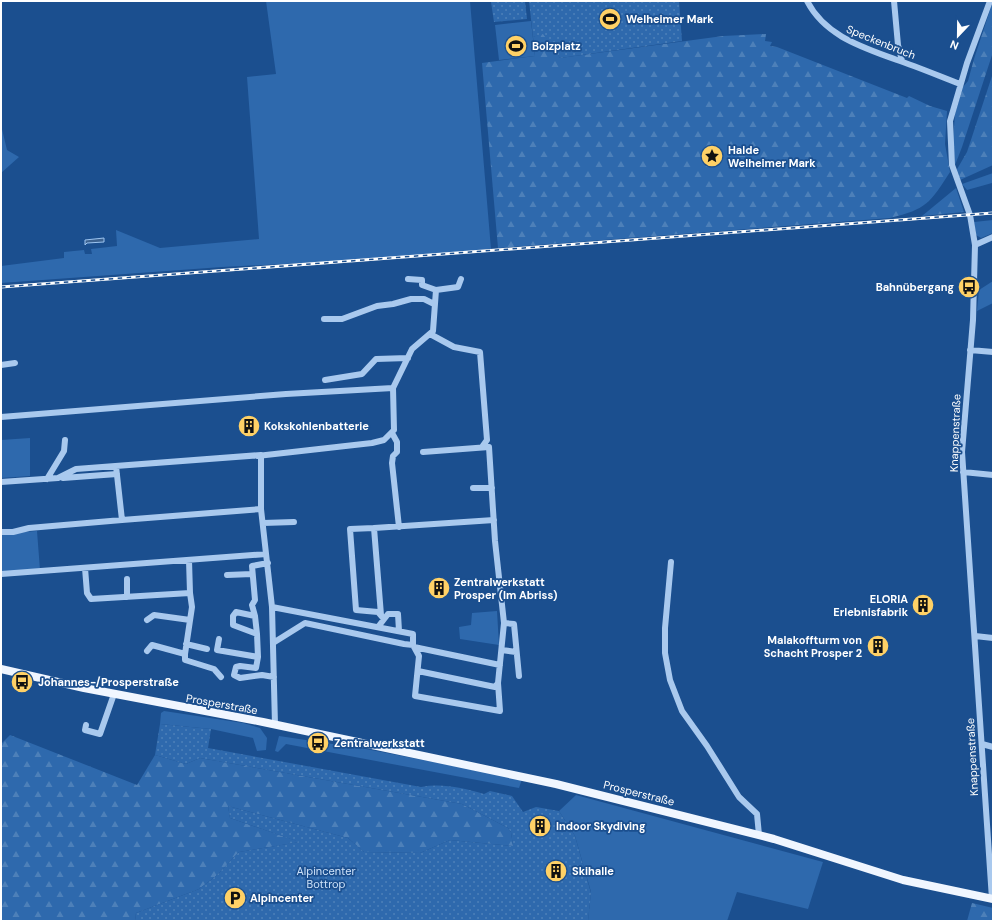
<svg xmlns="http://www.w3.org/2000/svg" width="994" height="922" font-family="'DM Sans',sans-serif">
<defs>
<pattern id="forest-firs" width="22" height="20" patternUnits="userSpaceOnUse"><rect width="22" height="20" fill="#2e69ad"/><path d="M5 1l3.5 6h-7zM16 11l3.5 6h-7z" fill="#4d80b9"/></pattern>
<pattern id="park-dots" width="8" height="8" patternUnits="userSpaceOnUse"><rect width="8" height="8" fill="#2e69ad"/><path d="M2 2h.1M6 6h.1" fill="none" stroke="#4d80b9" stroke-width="1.8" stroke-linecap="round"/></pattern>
<pattern id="water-waves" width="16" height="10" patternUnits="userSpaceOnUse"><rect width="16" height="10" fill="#3c6290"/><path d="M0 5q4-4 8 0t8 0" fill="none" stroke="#597aa1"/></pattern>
</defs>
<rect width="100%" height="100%" fill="#1b4f8f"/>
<path fill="#2e69ad" d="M266,1H470L491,249L361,260L222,267L1,283V266L64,258V252L84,250L85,254H92L91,249L117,246L116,230L160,248L259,239L247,77L276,74Z
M531,21L535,56L499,60L495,25Z
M1,125L7,150L19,157L1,173Z
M993,173V185L992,183L967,190L962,184Z
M993,220V233L981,238L976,235L974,222Z
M993,281V303L977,311L979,290Z
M30,438V476L1,478V440Z
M37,531L40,570L1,571V534Z
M497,611L499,645L460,639L459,627L471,625L472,613Z
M164,711L243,723L260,728L267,738L266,750L257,751L253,738L211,729L160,724L161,713Z
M279,736L366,749L522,779L519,788L286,744L278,752L275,751Z
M576,795L823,862L808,909L737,892L727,921H588L591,892L575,836L559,811Z"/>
<path fill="url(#forest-firs)" d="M993,1V52L962,147L955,165L953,140L955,114L963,87L968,81L974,59Z
M543,33L560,58L723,36L766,34L765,41L772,42L770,46L777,47L907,98L909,96L930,106L947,111L945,144L950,172C930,203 927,209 890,218L498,248L482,63L535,56L533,37Z
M993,73V165L960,180L956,171L967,152Z
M956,188L964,212L922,216Z
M10,735L137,785L155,755L186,764L200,758L462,804L508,828L511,832L513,846L450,840L420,853L364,852L348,838L228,806L230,818L300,842L239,852L216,876L199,889L136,913L135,921H1V744Z
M972,903L993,908V921H967Z"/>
<path fill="url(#park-dots)" d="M525,1L527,19L494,22L491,2Z
M529,1H679L682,41L560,58L543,34L533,37Z
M160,724L211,729L208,748L421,787C442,783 463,788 484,794L490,791L512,796L523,812L536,807L559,811L575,836L591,893L588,921H135L136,913L199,889L216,876L239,852L299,842L230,818L228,806L348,838L364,852L420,853L450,840L513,846L511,832L508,828L462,804L200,758L186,764L155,755Z"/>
<path fill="url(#water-waves)" stroke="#9cc4f0" d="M104,238V242L87,243L85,245V240Z"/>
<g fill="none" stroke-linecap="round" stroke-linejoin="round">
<path stroke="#a9c9ee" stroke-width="6" d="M807,1C825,36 862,47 897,60C918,67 939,76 960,84
M894,1L898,45L902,61
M990,1L967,63L950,121L952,165L970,215L975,245L973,320L962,452L992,899
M975,245L993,237
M436,290L458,287L461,279
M324,319H342L377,306L393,304L411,299H424L434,304
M430,334L454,347L480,352L487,440L482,447
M970,350L993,352
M1,365L15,363
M325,380L362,374L376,359L408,358
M1,417L286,394L393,388L412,349L433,331L436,290L422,285V280L408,279
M392,433L397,442V452L393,456L392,463L399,527
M257,456L372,443L384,440L394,430L393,388
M116,466L122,520L261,509
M963,472L993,475
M63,478L117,474
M47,479L64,451L65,440
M1,482L58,478L76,469L261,455V509L272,607L275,725
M473,488H492
M263,523L294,522
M374,528L494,520
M1,532H13L29,528L122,520
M671,562L665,628V653L670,680L682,711L707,746L739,797L757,814L759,835
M85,568L87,593L91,599L190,593L189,560
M1,574L266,554
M227,575L252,574
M127,579V597
M272,607L413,634V645L419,656L415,696L500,711L498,683
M381,615L374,528L350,529L356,610L378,612L384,619
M255,616L252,605L255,600L252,566L268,563
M147,620L154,615L190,620
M504,623L514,624L519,676
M378,627L388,614H398L399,631
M257,634L255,616L236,612L233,616V625L257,634L258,657
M975,636L993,638
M219,639L217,650L258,657L256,668L240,666L236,667L234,675L240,678L262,675L274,677
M273,643L305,623L404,644L413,645
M186,644L207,649
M414,647L500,665
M502,650L516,652
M147,651L152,645L185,654L192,607L190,593
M185,654V660L214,669L221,677
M418,671L495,687L498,683L504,623L495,541L489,447L423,452
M86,725L85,730L100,734L114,694
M982,744L993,747"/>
<path stroke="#f0f6ff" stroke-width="8" d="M1,669L84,688L263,722L556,784L774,839L903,880L993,899"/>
<g stroke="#fff" stroke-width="3">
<path id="rail" d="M1,287L993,213"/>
</g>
<use href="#rail" stroke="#1b4f8f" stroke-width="1.5" stroke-dasharray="4.5" stroke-linecap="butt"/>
</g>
<defs>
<g id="stadium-disc" transform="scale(1.15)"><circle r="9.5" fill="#ffd166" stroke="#1b4f8f"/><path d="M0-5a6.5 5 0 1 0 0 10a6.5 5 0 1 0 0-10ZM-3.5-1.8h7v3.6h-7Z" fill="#111"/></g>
<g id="sight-disc" transform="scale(1.15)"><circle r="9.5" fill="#ffd166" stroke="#1b4f8f"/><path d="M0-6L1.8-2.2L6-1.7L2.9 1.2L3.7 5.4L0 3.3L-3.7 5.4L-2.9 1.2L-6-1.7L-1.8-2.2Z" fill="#111"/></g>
<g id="bus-disc" transform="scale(1.15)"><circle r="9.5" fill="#ffd166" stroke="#1b4f8f"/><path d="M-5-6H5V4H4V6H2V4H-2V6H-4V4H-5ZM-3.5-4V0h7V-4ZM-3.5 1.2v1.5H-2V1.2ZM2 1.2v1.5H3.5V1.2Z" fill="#111"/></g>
<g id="building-disc" transform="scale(1.15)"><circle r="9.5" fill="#ffd166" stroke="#1b4f8f"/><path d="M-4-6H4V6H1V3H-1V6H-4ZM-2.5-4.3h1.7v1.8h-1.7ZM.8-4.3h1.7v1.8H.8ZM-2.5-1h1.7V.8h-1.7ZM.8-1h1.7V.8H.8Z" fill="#111"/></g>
<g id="parking-disc" transform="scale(1.15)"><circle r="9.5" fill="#ffd166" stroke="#1b4f8f"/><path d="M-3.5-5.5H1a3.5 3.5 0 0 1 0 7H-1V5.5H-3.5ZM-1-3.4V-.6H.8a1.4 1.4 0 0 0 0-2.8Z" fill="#111"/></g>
</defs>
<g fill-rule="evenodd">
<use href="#stadium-disc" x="610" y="19"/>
<use href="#stadium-disc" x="516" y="46"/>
<use href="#sight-disc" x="712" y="156"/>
<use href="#bus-disc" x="969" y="287"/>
<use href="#building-disc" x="249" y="426"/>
<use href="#building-disc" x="439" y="588"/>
<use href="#building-disc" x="923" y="605"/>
<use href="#building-disc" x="878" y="646"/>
<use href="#bus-disc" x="22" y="682"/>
<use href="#bus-disc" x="318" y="743"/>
<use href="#building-disc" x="540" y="826"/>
<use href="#building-disc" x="556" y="871"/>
<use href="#parking-disc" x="235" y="898"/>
</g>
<g text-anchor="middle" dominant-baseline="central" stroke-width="3.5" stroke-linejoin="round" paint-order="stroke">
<g font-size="11" font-weight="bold" fill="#fff" stroke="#1b4f8f" text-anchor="start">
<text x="626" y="19">Welheimer Mark</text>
<text x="532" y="46">Bolzplatz</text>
<text x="728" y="150">Halde<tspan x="728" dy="13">Welheimer Mark</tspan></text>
<text x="954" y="287" text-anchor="end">Bahnübergang</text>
<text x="264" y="426">Kokskohlenbatterie</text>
<text x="454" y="582">Zentralwerkstatt<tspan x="454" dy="13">Prosper (Im Abriss)</tspan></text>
<text x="908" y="599" text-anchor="end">ELORIA<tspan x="908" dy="13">Erlebnisfabrik</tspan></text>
<text x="862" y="640" text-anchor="end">Malakoffturm von<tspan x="862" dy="13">Schacht Prosper 2</tspan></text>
<text x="38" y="682">Johannes-/Prosperstraße</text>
<text x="334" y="743">Zentralwerkstatt</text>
<text x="556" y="826">Indoor Skydiving</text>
<text x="572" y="871">Skihalle</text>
<text x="250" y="898">Alpincenter</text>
</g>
<g font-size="11" fill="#fff" stroke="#1b4f8f">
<text transform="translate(881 42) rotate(22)">Speckenbruch</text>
<text transform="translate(955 433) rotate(-88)">Knappenstraße</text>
<text transform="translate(222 704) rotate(10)">Prosperstraße</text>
<text transform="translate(972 757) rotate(-93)">Knappenstraße</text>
<text transform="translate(639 793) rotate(14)">Prosperstraße</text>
</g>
<g font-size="11" fill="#cfe3fa" stroke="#1b4f8f">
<text x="326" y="871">Alpincenter<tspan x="326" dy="13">Bottrop</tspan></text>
</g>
</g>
<rect width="994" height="922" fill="none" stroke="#ffffff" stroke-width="4"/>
<g transform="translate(958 36) rotate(202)" stroke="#1b4f8f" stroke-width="3" paint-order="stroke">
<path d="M0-3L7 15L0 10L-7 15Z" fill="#ffffff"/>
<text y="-6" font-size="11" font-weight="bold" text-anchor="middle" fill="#ffffff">N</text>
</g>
</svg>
